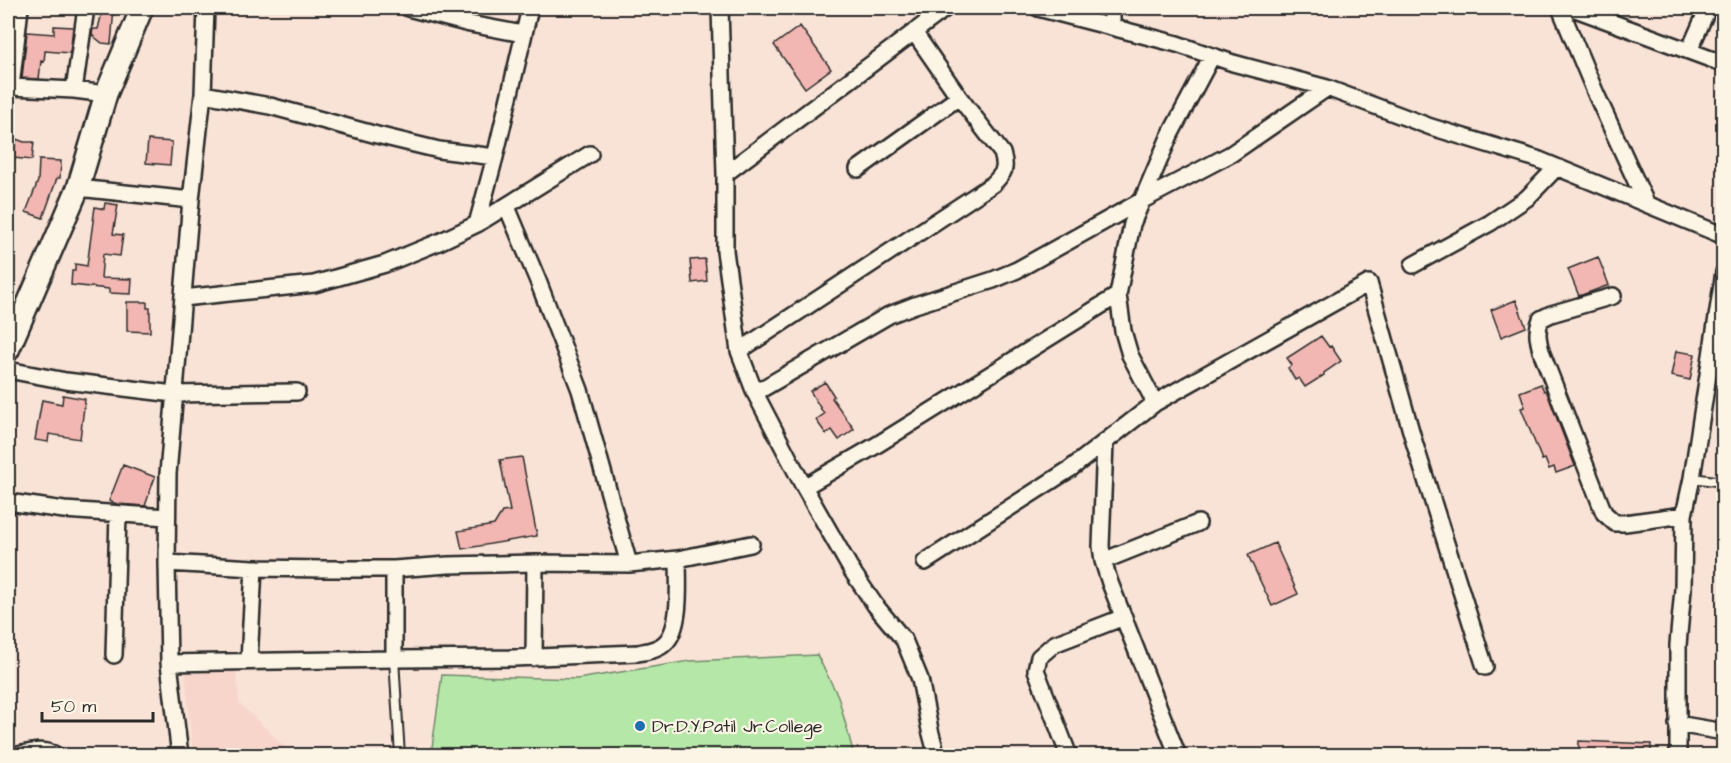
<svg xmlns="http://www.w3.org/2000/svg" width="1731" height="763" font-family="'Architects Daughter',sans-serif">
<rect width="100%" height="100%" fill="#f9e2d6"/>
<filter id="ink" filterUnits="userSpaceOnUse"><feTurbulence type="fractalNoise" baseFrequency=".0167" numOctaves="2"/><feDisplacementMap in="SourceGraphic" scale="12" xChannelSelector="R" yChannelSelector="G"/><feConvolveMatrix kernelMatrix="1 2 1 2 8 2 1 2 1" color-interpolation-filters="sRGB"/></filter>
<g filter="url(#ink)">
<path fill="#f7d5cb" d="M236,671L239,703L293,755H193L185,673Z"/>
<path fill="#b5e7a8" stroke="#70896a" stroke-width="1.5" d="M817,655L838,696L854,755H431L442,675L577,679L690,661Z"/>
<path fill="#f2b7b2" stroke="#2b2b2b" stroke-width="1.5" d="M103,8H114L111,44L102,43L92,35L93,29H98Z
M54,26L73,27L70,53L45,51L44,62L41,61L39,79L22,78L27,32L54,34Z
M800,26L831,69L805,88L774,45Z
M16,139L24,142H34L32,160L14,158Z
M148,140L172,142L170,165L146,163Z
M39,160L61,161L60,178H57L43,218L26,212L38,181Z
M105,203L118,205L113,234L123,235L120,256L103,254L101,278L132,279L131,294L109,293V289L71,285L72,271H75V264L87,266L95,207L104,209Z
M1598,257L1609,285L1579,296L1568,269Z
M705,259L707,281L692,283L690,260Z
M1516,300L1526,327L1501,337L1491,310Z
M127,302H147V308H150V332L127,331Z
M1321,336L1329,347L1331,346L1341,361L1324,373V375L1305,387L1299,378L1295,380L1288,368L1292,365L1287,358Z
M1676,351L1695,354L1690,380L1671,376Z
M825,382L834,396L832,398L854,429L839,440L832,430L826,434L816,420L824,414L810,391Z
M1541,384L1544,391L1546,390L1575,466L1556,473L1554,467L1549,469L1545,459L1542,460L1521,408L1525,407L1520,392Z
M63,395L85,399L80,439L49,434L48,442L35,440L42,400L62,404Z
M522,457L537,536L462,549L458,531L494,525L502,512L510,511L500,460Z
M123,465L155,477L145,506L117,504L109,501Z
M1275,543L1298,594L1272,606L1248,555Z
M1579,741L1651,744V756H1578Z"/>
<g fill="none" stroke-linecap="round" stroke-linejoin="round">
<g stroke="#2b2b2b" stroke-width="12">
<path id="lane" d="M1692,478L1724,482
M394,659L400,756"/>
</g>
<g stroke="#2b2b2b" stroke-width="20">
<path id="street" d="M20,8L11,87L74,90L106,94
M408,8L470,24L523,34
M720,8L725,174
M1038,8L1177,44L1233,63L1327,88L1431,127L1537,159L1724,236
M1560,8L1596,94L1646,203
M1573,8L1724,64
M1112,27V8
M1689,51L1708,8
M74,90L86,8
M203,94L270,106L377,135L439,150L495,157
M858,169L959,97
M78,188L191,200
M507,207L538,281L580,390L629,564
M477,224L495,157L530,8
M1413,265L1490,223L1527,198L1556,168
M1613,296L1551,314L1541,319C1536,331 1538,339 1541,351L1604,513L1615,523H1625L1684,515
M183,298L314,284L385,264L439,242L477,224L590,154
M739,351L993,184C1004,173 1007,169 1002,153L959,97L914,32
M8,370L66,381L174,394L297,392
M755,393L889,315L915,305L993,280L1017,270L1141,201L1231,154L1327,88
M1155,403L1130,355L1123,331L1118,295L1132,224L1170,135L1212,56
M1105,443L1101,546L1103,561L1110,583L1178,756
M804,487L875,446L1118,295
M8,502L64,510L167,517
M1103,561L1198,523
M925,562L1070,469L1155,403L1369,283L1415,445L1485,667
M167,563L254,568L326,569H394L448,565L535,563L629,564L678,559L751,544
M394,569V659L513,658L638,653C648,651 658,650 665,643C682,628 678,581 678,559
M114,655L118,514
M534,658L535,563
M249,661L254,568
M169,663L394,659
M1677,724L1724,732
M13,756C28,753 44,747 57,756
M180,756L169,663L167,563L168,474L191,200L203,94L206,8
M937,756L930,730L920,679L904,640L875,605L852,571L804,487L755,393L739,351L725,251V174L946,8
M1069,756L1036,670L1039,657L1054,644L1124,617
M1678,756V645L1683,589L1684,515L1692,478L1724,272"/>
</g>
<g stroke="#2b2b2b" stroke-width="26">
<path id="secondary" d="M8,350L78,188L106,94L142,8"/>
</g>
<use href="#lane" stroke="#fcf5e5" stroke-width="8"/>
<use href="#street" stroke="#fcf5e5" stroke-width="15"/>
<use href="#secondary" stroke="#fcf5e5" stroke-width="21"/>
</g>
</g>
<circle fill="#1f6fb2" stroke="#fcf5e5" stroke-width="2" cx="640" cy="726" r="6"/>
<g text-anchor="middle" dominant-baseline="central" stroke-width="4.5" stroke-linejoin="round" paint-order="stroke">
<g font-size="18" fill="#2b2b2b" stroke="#fcf5e5" text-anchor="start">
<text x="652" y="726">Dr.D.Y.Patil Jr.College</text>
</g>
</g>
<rect width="1731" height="763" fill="none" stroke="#fcf5e5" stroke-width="30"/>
<rect x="15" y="15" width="1701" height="733" fill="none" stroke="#2b2b2b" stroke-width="2" filter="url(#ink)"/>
<path d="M42 712v9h111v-9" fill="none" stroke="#2b2b2b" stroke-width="3"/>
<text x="51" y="712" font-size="18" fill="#2b2b2b" stroke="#fcf5e5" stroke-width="4.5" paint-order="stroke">50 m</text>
</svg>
